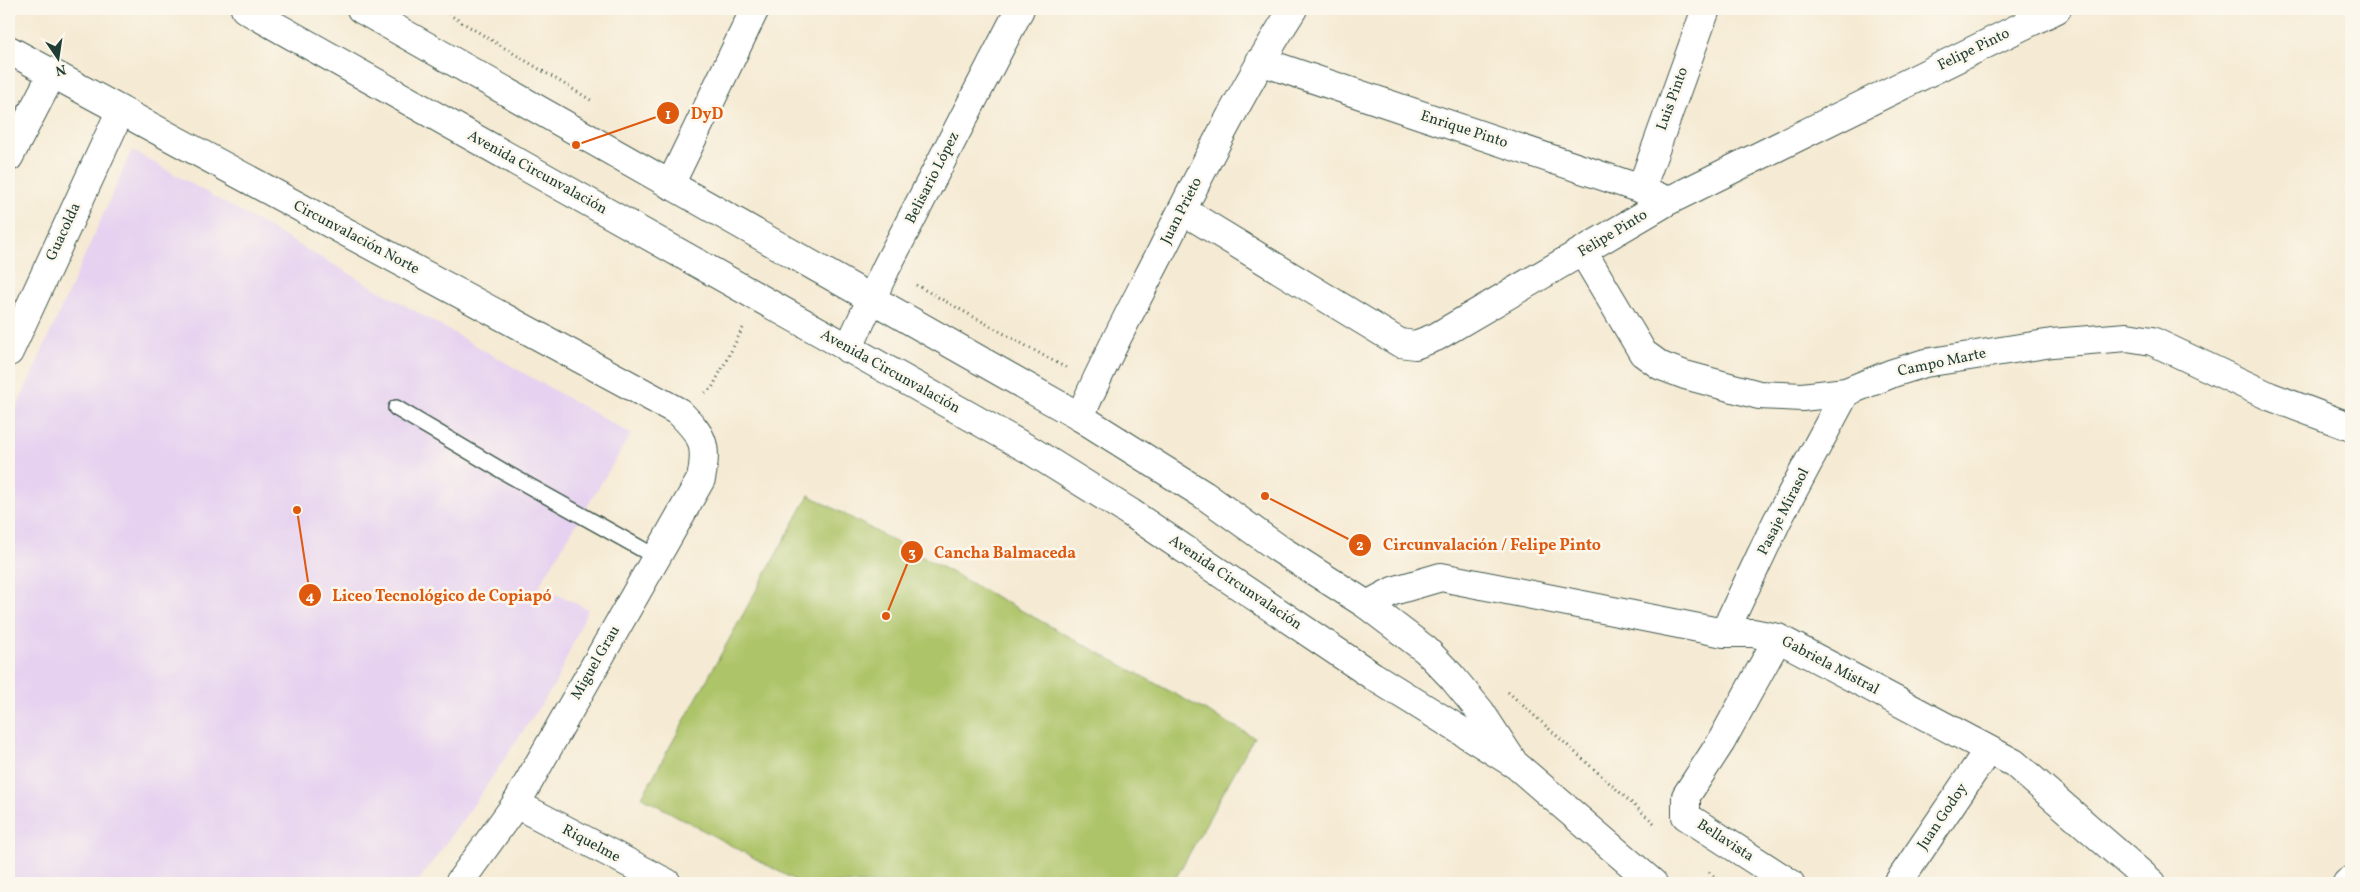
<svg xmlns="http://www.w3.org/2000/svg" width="2360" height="892" font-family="Vollkorn,serif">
<rect width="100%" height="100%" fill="#fbf7ec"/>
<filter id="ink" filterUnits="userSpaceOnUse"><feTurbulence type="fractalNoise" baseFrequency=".02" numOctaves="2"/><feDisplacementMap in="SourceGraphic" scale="10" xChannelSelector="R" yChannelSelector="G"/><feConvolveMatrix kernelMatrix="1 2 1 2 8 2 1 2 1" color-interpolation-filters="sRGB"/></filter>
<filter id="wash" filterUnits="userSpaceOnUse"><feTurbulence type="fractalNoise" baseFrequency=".0096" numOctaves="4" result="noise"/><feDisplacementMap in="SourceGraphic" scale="20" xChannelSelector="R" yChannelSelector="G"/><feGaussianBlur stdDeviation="1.12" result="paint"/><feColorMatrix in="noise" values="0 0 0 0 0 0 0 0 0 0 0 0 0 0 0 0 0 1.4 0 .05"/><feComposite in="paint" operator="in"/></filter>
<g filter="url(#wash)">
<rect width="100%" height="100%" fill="#f5ead3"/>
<path fill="#e6d2f0" d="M132,150L631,434L539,586L588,609L555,684L474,804L417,883H9V425Z"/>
<path fill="#aec469" stroke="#66804e" d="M809,495L1254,737L1173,883H800L642,797Z"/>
</g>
<g filter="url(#ink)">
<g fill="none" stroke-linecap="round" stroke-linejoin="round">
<g stroke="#3f574c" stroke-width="18">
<path id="service" d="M396,408L506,473L656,557"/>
</g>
<g stroke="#3f574c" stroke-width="30">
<path id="minor" d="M1260,61L1641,189L1668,201
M9,157L52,74
M670,185L755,9
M1641,189L1706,9
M1182,210L1400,343L1415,345L1436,337L1668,201L2057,9
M1583,252L1643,353L1661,366L1685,375L1759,395L1802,397L1846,392L1893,373L1925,363L2052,343L2127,337L2152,341L2269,396L2351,427
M848,349L886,268L1020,9
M9,352L120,112
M1080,417C1104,360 1134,305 1162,250C1203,168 1244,86 1293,9
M1367,605L1393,591L1441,577L1724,633H1753L1778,638L2014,763L2152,883
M1724,633L1777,521L1846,392
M1778,638L1721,742L1686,796V816L1790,883
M516,804L667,883
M1898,883L1988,750
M2347,883L2351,880"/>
</g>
<g stroke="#3f574c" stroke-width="30">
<path id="tertiary" d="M9,50L679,412C703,436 708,444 701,479L516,804L459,883"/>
</g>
<g stroke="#3f574c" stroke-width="30">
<path id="primary" d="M245,9L1030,450L1131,513L1373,676L1516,765L1653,883
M361,9L1080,417L1204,495L1278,548L1367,605L1426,650L1452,677L1480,711L1512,760"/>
</g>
<path stroke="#3f574c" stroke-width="3" stroke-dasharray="1 4" stroke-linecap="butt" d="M440,9L594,102
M916,285L1068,369
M705,393L712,388L744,326
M1508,692L1654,823
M1709,872L1723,883"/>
<use href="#service" stroke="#fff" stroke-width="15"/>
<use href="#minor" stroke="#fff" stroke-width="28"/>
<use href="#tertiary" stroke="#fff" stroke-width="28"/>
<use href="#primary" stroke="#fff" stroke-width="28"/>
</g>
</g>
<g text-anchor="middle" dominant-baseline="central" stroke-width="5" stroke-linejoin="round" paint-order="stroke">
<g font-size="15" fill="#1f3d34" stroke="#fbf7ec">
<text transform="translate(1974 50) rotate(-26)">Felipe Pinto</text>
<text transform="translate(1673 99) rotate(-70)">Luis Pinto</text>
<text transform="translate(1464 130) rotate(18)">Enrique Pinto</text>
<text transform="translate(537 173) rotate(29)">Avenida Circunvalación</text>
<text transform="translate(933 178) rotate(-63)">Belisario López</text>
<text transform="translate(1182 211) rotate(-63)">Juan Prieto</text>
<text transform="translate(64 232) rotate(-65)">Guacolda</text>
<text transform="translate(1613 234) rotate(-31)">Felipe Pinto</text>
<text transform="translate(356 238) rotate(28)">Circunvalación Norte</text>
<text transform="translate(1942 363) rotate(-12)">Campo Marte</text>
<text transform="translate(890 372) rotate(29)">Avenida Circunvalación</text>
<text transform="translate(1784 512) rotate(-63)">Pasaje Mirasol</text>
<text transform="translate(1235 583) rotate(34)">Avenida Circunvalación</text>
<text transform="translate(596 663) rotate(-60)">Miguel Grau</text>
<text transform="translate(1830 666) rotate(28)">Gabriela Mistral</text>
<text transform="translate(1943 817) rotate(-56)">Juan Godoy</text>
<text transform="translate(1725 841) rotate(33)">Bellavista</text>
<text transform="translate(591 844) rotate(28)">Riquelme</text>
</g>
</g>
<path fill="none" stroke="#de580e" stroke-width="2" d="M576 145L668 113M1265 496L1360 545M886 616L912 552M297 510L310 595"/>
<g fill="#de580e" stroke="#fbf7ec" stroke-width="2">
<circle cx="576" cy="145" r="5"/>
<circle cx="1265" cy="496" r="5"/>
<circle cx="886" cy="616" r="5"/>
<circle cx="297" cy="510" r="5"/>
<circle cx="668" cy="113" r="12"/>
<circle cx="1360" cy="545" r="12"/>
<circle cx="912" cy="552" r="12"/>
<circle cx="310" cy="595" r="12"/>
</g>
<g font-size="15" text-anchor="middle" font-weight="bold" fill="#fff">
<text x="668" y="119">1</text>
<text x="1360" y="550">2</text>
<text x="912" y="557">3</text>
<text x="310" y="601">4</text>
</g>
<g font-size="16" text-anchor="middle" font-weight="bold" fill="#de580e" stroke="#fbf7ec" stroke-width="5" stroke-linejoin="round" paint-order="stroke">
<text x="707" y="119">DyD</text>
<text x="1492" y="550">Circunvalación / Felipe Pinto</text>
<text x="1005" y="558">Cancha Balmaceda</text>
<text x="442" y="601">Liceo Tecnológico de Copiapó</text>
</g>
<rect width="2360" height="892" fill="none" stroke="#fbf7ec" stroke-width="30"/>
<g transform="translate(58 58) rotate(167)" stroke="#fbf7ec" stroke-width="4" paint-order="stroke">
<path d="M0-4L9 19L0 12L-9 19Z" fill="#1f3d34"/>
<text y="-8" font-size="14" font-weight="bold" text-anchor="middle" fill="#1f3d34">N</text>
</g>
</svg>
